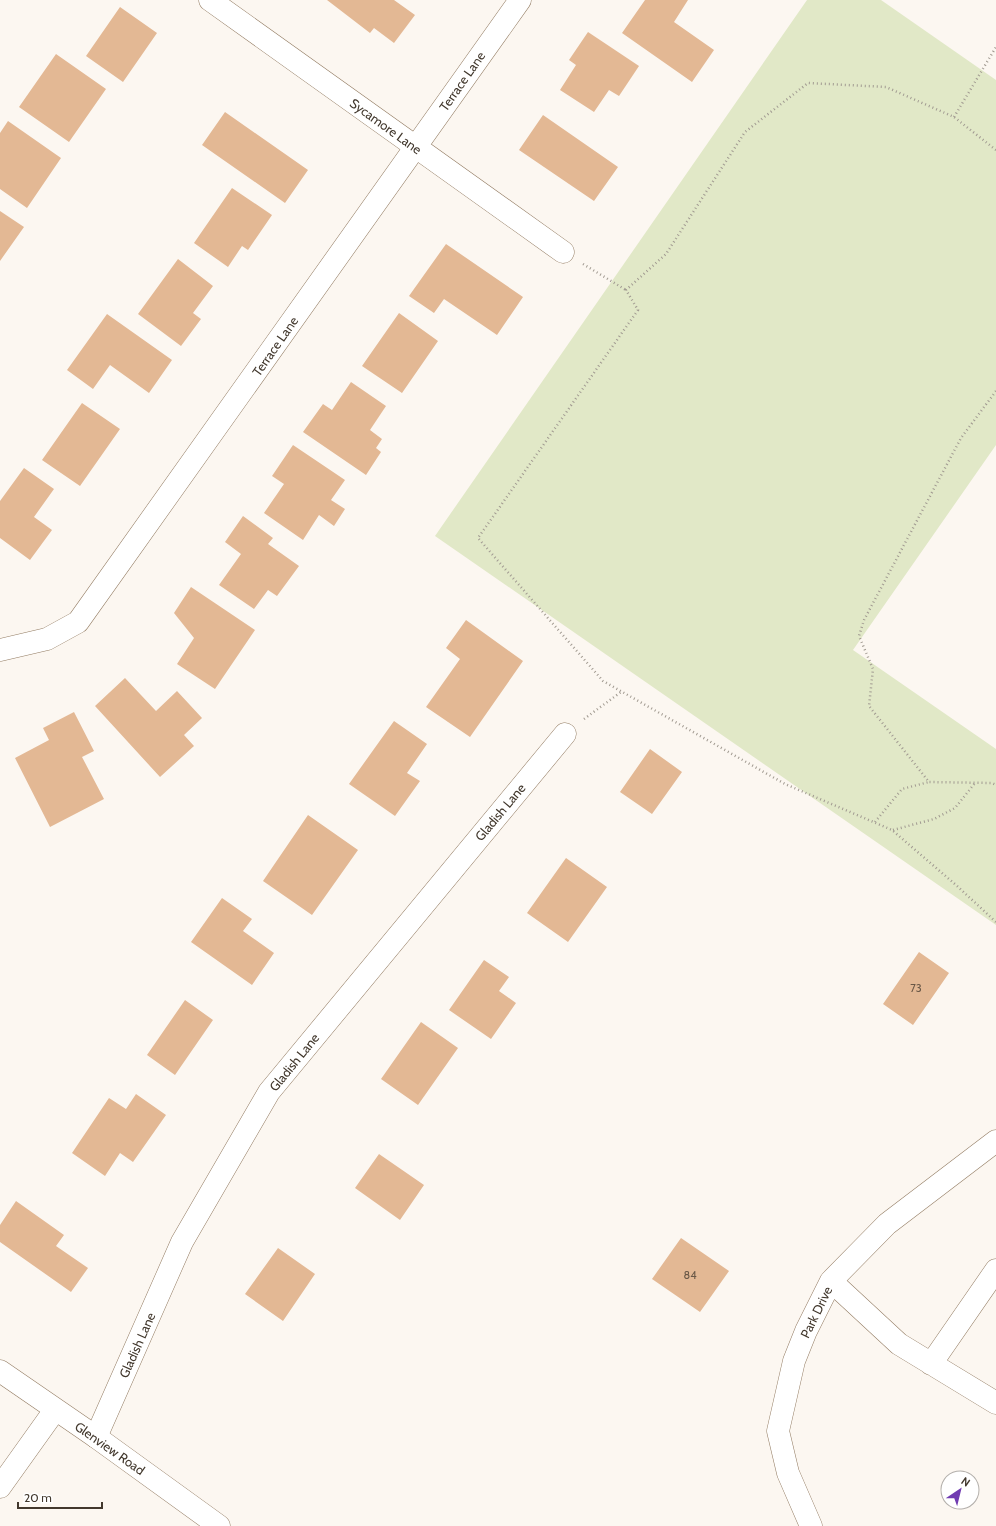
<svg xmlns="http://www.w3.org/2000/svg" width="996" height="1526" font-family="Cabin,sans-serif">
<rect width="100%" height="100%" fill="#fcf7f1"/>
<path fill="#e1e8c7" d="M807,0H881L996,80V445L853,650L996,749V925L435,536Z"/>
<path fill="#e3b894" d="M327,0H394L415,15L394,43L374,28L370,33Z
M645,0H688L674,22L714,50L692,82L622,33Z
M120,7L157,33L123,82L86,56Z
M588,32L639,66L619,96L609,90L594,112L560,90L576,65L569,60Z
M56,54L106,89L69,142L19,107Z
M225,112L308,170L285,203L202,145Z
M543,115L618,167L594,201L519,150Z
M8,121L61,158L27,208L0,189V133Z
M232,188L272,215L248,250L242,246L228,267L194,243Z
M0,211L24,227L0,261Z
M446,244L523,297L497,335L444,299L434,313L409,296Z
M178,259L213,286L193,313L201,319L181,346L138,314Z
M399,313L438,341L402,393L362,366Z
M107,314L172,360L149,393L110,365L93,389L67,370Z
M351,382L386,406L370,430L382,439L376,448L381,452L366,475L303,432L323,404L332,410Z
M82,403L120,429L80,486L42,460Z
M293,445L345,480L331,500L345,509L334,526L319,515L303,540L264,513L284,484L272,476Z
M24,468L54,489L34,517L52,530L30,560L0,538V501Z
M243,516L273,538L268,544L299,566L277,596L268,590L254,609L219,585L241,554L225,542Z
M191,587L255,630L215,689L177,664L194,638L174,613Z
M466,620L523,661L470,737L426,707L460,659L446,648Z
M125,678L156,711L177,691L202,718L184,735L194,746L160,777L95,706Z
M74,712L94,751L82,757L104,799L50,827L15,758L49,740L43,728Z
M394,721L427,744L407,773L420,781L395,816L349,784Z
M650,749L682,772L652,814L620,792Z
M308,815L358,850L312,915L263,881Z
M566,858L607,887L568,942L527,913Z
M222,898L252,919L243,931L274,953L252,985L191,942Z
M919,952L949,973L913,1025L883,1004Z
M484,960L509,977L499,991L516,1003L491,1039L449,1010Z
M185,1000L213,1020L175,1075L147,1055Z
M421,1022L458,1048L418,1105L381,1079Z
M136,1094L166,1115L133,1162L120,1153L105,1176L72,1153L109,1098L126,1109Z
M379,1154L424,1185L400,1220L355,1188Z
M16,1201L64,1235L56,1246L88,1268L71,1292L0,1242V1225Z
M681,1238L729,1271L700,1312L652,1279Z
M278,1248L315,1274L283,1321L245,1294Z"/>
<g fill="none" stroke-linecap="round" stroke-linejoin="round">
<g stroke="#937c63" stroke-width="23">
<path id="minor" d="M210,0L563,252
M0,650L47,639L78,622L520,0
M831,1281L899,1344L996,1403
M931,1364L996,1270
M96,1437L182,1242L269,1092L565,734
M0,1487L55,1410
M811,1526L788,1473L778,1431L794,1361L806,1331L831,1281L887,1224L996,1141"/>
</g>
<g stroke="#937c63" stroke-width="23">
<path id="major" d="M0,1371L96,1437L219,1526"/>
</g>
<path stroke="#a19a91" stroke-width="2.5" stroke-dasharray="1 3" stroke-linecap="butt" d="M954,117L996,47
M996,150L954,117L886,87L808,83L745,132L666,254L626,290L638,310L478,538L603,681L785,784L892,830L956,885L996,922
M583,264L626,290
M996,391L961,438L864,620L859,636L873,669L869,706L929,782L992,783L996,785
M584,719L621,692
M875,822L902,789L929,782
M893,830L934,819L955,808L975,783"/>
<use href="#minor" stroke="#fff" stroke-width="22"/>
<use href="#major" stroke="#fff" stroke-width="22"/>
</g>
<g text-anchor="middle" dominant-baseline="central" stroke-width="4" stroke-linejoin="round" paint-order="stroke">
<g font-size="11" fill="#6a5847">
<text x="916" y="988">73</text>
<text x="690" y="1275">84</text>
</g>
<g font-size="13" fill="#42382d" stroke="#fff">
<text transform="translate(462 81) rotate(-55)">Terrace Lane</text>
<text transform="translate(386 126) rotate(36)">Sycamore Lane</text>
<text transform="translate(275 346) rotate(-55)">Terrace Lane</text>
<text transform="translate(500 812) rotate(-50)">Gladish Lane</text>
<text transform="translate(294 1062) rotate(-51)">Gladish Lane</text>
<text transform="translate(816 1312) rotate(-64)">Park Drive</text>
<text transform="translate(137 1345) rotate(-66)">Gladish Lane</text>
<text transform="translate(110 1448) rotate(35)">Glenview Road</text>
</g>
</g>
<g transform="translate(960 1490) rotate(35)"><circle r="19" fill="#ffffff" stroke="#b3afab"/>
<path d="M0-3L7 15L0 10L-7 15Z" fill="#703bb1"/>
<text y="-6" font-size="11" font-weight="bold" text-anchor="middle" fill="#42382d">N</text>
</g>
<path d="M18 1502v6h84v-6" fill="none" stroke="#42382d" stroke-width="2"/>
<text x="24" y="1502" font-size="12" fill="#42382d" stroke="#ffffff" stroke-width="3" paint-order="stroke">20 m</text>
</svg>
